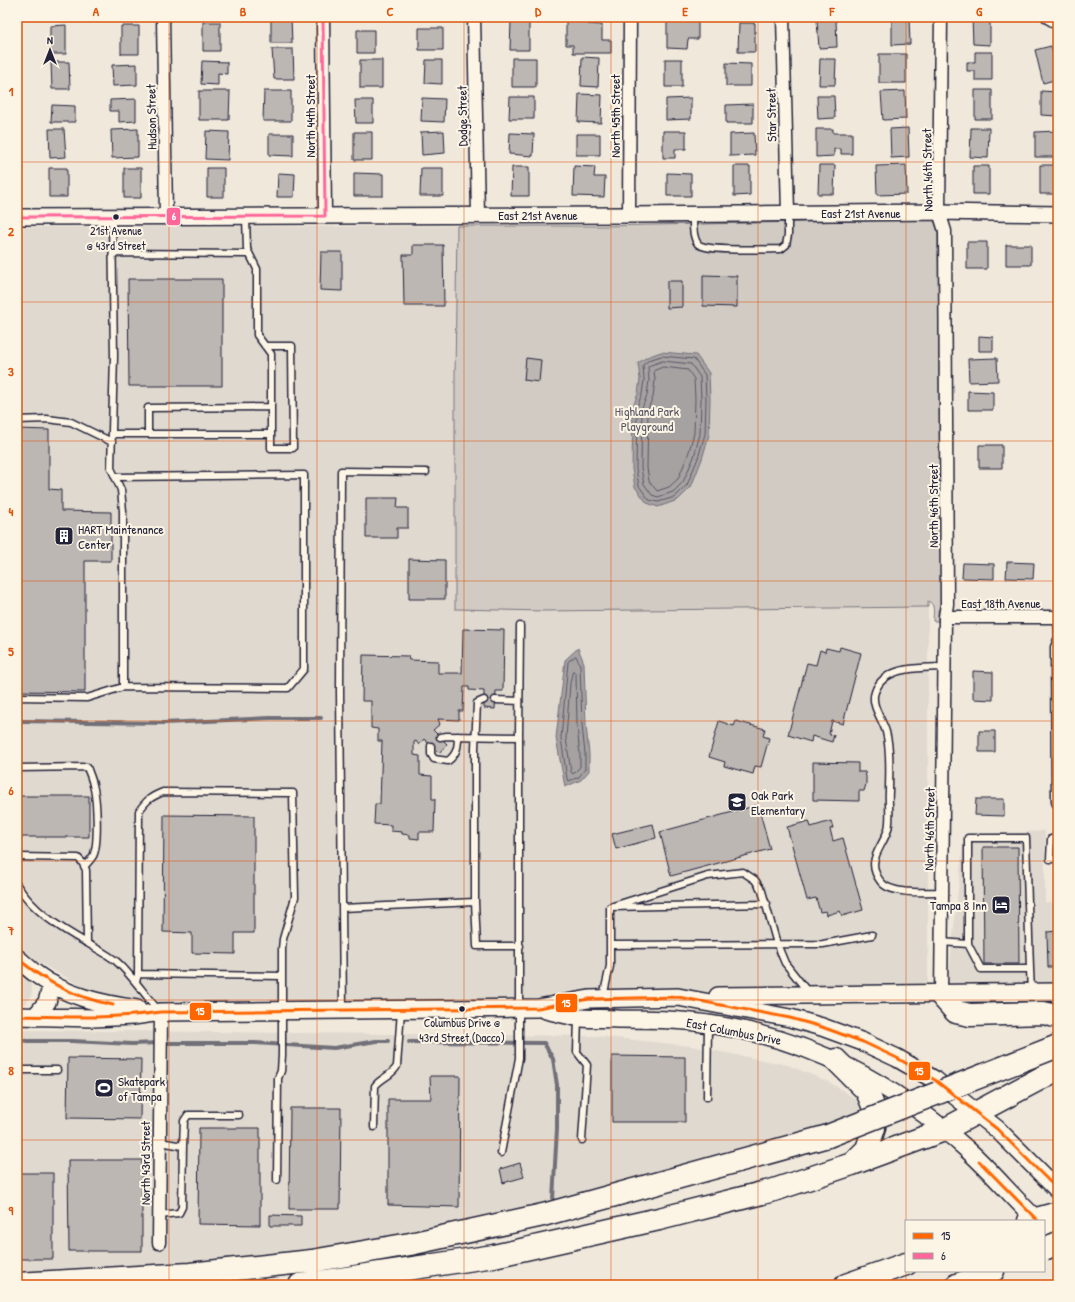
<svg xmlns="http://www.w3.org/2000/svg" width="1075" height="1302" font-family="'Patrick Hand',sans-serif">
<rect width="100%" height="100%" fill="#efe8db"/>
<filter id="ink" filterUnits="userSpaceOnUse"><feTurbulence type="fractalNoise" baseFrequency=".025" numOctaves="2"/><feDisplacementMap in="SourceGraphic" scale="8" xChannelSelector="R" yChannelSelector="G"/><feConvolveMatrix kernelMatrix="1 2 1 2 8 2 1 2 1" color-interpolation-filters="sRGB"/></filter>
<g filter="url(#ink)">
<path fill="#e0d9cf" d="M457,226L455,378L543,611L928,607V993L743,1009L722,1005L548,1002L157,1007L91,991L32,959L17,942V227Z
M1045,831V902L1058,903V989L946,1001L964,835Z
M17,970L30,981L32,989L31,997L26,1003L17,1008Z
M17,1030L597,1036L691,1046L788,1065L829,1082L864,1104V1120L419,1240L17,1285Z"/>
<path fill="#d1cbc3" stroke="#7a767f" d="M905,220H934L938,232L941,603L939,610H938V621H933C933,614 936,604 928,601V607L543,611L455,609V378L457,226H602Z"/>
<path fill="#a6a2a2" stroke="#716f79" d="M661,352L696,355L709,373L710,399L709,435L702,459L691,487L678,500L658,507L647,503L635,487L632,469L633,406L638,394L640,379L638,363L647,357Z
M578,648L584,663L586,725L589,754V771L581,780L565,787L556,738L565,660Z"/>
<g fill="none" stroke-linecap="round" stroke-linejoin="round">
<path stroke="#575564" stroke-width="1" d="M662,356L694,359L705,375L706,399L705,434L698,458L687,485L675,497L658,502L649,500L639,486L636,469L637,407L642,394L644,380L643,365L649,360Z
M663,361L691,364L700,377L701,399L700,434L694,457L683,482L673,492L658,497L652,495L644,484L641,468L642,408L647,395L649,380L648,367L651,365Z
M663,367L688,370L694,379L695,399L694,433L688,455L678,479L669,487L657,491L649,481L647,468L648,409L653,397L655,380L654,371Z
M576,656L580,665L582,725L585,754V769L579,777L569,781L567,779L561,738L568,662Z
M573,671L576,673L577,726L580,755V767L573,774L571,772L566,738L570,683Z"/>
<path stroke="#716f79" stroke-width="4" d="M17,721L164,723L270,718H321
M17,1039L27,1041H72L132,1044L160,1043H255L334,1048L376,1041H388
M409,1042L544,1043L553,1059L557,1085V1129L553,1199"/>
</g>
<path fill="#bcb7b3" stroke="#22223b" d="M121,17H140V20H121Z
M291,17L292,43H271V18Z
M892,17H909L910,44L892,45Z
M972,17H990V45L973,44Z
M566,20L589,21L588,24L602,25V40H611V53H573V45H566Z
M667,20L698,21V39H688L687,49L667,48Z
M817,20H836L837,47L819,48Z
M511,21H529V50H510Z
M203,22H220V51H203Z
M739,23H755V52H738Z
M66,25V54H50V26Z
M121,26H139V54H121Z
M419,28H443V50H419Z
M357,30H374V53H357Z
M1051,46L1058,73V79L1043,83L1035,50Z
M272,49H293L294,79H274Z
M975,52H992V80H975V71H967V62H975Z
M879,54H906V83H879Z
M582,57L599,58L598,87L581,86Z
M512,58H536V87H512Z
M665,59H682V87H665Z
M820,59H836L835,85H819Z
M360,60H382V88H360Z
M426,60H442V84L425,83Z
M202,61L227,62V74L218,73V85L201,84Z
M51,62H69L70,89H52Z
M726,63L751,64V86H726Z
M137,64V85L113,86L112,65Z
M975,90H992V119H975Z
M199,91H230L229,120H199Z
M264,91H291V121H263Z
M905,91L906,119L883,120L881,92Z
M1041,91L1058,92V116L1041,115Z
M579,94L602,95L601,123L578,122Z
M817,96H834L835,118L818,119Z
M510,97H534V119H509Z
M422,98L445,99L444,122L421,121Z
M691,98V119L666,120V99Z
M136,99V121L119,122V111H110V100Z
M355,100H373V123H356Z
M753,104V123H726V105Z
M52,105L75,106V122H51Z
M908,128L909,157L891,158L890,129Z
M971,128H989L988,158L970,157Z
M49,129H64L66,157L50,158Z
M138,129V157L112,158L111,130Z
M816,129H833V133H852V154H841V149H834V156L816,157Z
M206,131L229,132L228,160L205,159Z
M444,131L445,153L422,155L421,132Z
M663,131H686V149H675V158H663Z
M1058,131V157H1035V132Z
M354,132H372V160H354Z
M510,133L534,134L533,156L509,154Z
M754,133L755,155L730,156V134Z
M269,134H293V156L269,155Z
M576,134H600V155H576Z
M819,165H835L834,194H818Z
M906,165L907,194L877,195L876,166Z
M1040,165H1057L1056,194H1040Z
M574,166L595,167L594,177H605L604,197L573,196Z
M734,166H750V195L734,196Z
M973,166H989V194H973Z
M512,167H529V196H511Z
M49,168H67V197H49Z
M124,168H141V198H124Z
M207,168H224V197H207Z
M421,168H443V196H420Z
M278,173L295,174L294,197H277Z
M354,173L383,174V196H354Z
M667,173L691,174V196H667Z
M967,242H987V269H967Z
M413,245H443L444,306H404L403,255H413Z
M1006,245H1031V265H1006Z
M1055,246H1058V266H1055Z
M321,252H342V291L320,290Z
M703,275L737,276V307L703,306Z
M128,279H222V386H129Z
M667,281H682V307L667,308Z
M979,336L993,337V351H979Z
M526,358L541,360L539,382L524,380Z
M997,358L998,381L969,382L968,359Z
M968,391L993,392V410H968Z
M17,429L49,430V489L61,490V511L111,512V561H85V692L17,691Z
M979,445H1002V468H979Z
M366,498H398L397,508H408V528H397V538H366Z
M409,559L445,560V599H409Z
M1007,562L1034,563L1033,579L1006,578Z
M963,563L994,564V579L962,578Z
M463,629L504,630L503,691H496L495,709L484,708V691L469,690V687H464L463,711H459V720L438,719L440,724L433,730L447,744L439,753L424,739L419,745L416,741L414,742V755L420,756V775L432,776V799H435L434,832H419V839L410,838V835L402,834V832L391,831V825L374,824L375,804H380L382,741H378V729L371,728V701H362L363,655L408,656L409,660L438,661V673H462Z
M840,647L861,653L843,724L832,721L829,734L834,735L832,742L812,736L811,742L788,735L807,663L816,665L820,650L825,652L826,648L839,651Z
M973,671L993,672V700L973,699Z
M719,721L734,726L736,721L765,729L763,736L769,738L761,767L755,766L753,774L724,766L725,762L709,757Z
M979,731H995V752H979Z
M813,762L858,763V772H865L866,777V784L864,791H859V801L813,800Z
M17,796H89V837H17Z
M976,799H1004V816L975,815Z
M758,805L770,849L671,876L660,832Z
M164,815L254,816V933H235V954L192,953V933L163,932Z
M809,821L811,827L831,821L833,828L830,829L833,841L843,838L863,910L842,916L840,911L827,915L826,911L820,912L816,898L807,900L787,827Z
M653,824L656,838L616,849L612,834Z
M983,847H1018L1019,964H984Z
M1058,931V967H1048L1047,932Z
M612,1056L685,1057V1122H612Z
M68,1058L141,1059L140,1119L67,1118Z
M430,1076H460L459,1207L388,1205V1099H431Z
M290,1108H341L340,1209H289Z
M199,1128H260V1225L198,1224Z
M68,1160H142V1251H69Z
M520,1163L524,1177L503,1183L500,1169Z
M17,1173H53V1259H17Z
M270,1215L301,1216V1226H270Z"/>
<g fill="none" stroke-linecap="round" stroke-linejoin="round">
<g stroke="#22223b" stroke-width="9">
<path id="service" d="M693,214C693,223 692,237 698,244C706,252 767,249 781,249L786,245L788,235V214
M112,217L114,356L111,468L121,490L123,511V687L288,688L304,669V475L115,477
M246,217L247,249L257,269V335L271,354V448H293L292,346H265
M113,253L249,254
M17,420L47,419L71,422L112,442
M112,434H271
M148,434V408L271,407
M1057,617L1058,637L1054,647L1055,802L1058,810
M17,697L87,698L123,687
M495,700L519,701
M440,737L447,736L519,737V1058L501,1153
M519,737L520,626
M431,746V754L434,759L448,761C457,754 458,747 458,736
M17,768L87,767C89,773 92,779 93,785C97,798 99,845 93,856C91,860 87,863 85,866
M1058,838L1051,839L1050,859H1058
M17,857L78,858L82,862L86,870L87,943
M17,885C33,911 60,928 87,943C97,949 107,954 116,961C132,975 144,994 158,1010
M942,892C927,892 891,895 881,882C864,860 883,848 888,829C891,819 888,802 889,792C889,773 891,751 886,732C883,720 870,705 875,692C884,665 922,668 944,667
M475,902L477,946H520
M610,907L708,876L743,872L755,880L762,891L777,944L785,963L808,992
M342,908L475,902V748L477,703L484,700
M941,942L968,944L981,969H1030L1031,991
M968,944V838H1026L1030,969
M610,945L823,944L872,935
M138,974L282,976
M136,982L138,974L139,811C146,801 150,797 163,792L293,793L295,897L283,939L282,949V1055L281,1071L278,1078L277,1180
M603,997L610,966V907L767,904
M343,1010L340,692L341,471L426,472
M578,1018L577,1052L587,1065L582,1140
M17,1070H57
M707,1097L708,1025
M374,1127L375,1086C381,1078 393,1075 397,1066L401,1011
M183,1146L184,1121L188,1115H239
M159,1215L179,1213L182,1207L183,1146L160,1142"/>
</g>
<g stroke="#22223b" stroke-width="15">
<path id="minor" d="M163,17L166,216
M323,17L325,216
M474,17L478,215
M783,17L788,213
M1048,17L1058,23
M629,215L630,17
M945,617H1058
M941,995L945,617L947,604L945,231L939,212L941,17
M159,1243L161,1012"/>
</g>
<g stroke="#22223b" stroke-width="18">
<path id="tertiary" d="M17,217L629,215L939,212L1058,214"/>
</g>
<g stroke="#22223b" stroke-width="20">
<path id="secondary" d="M17,958C23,963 29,969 36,974C65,996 101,1004 137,1009
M718,996L1058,992
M546,1010C558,1013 570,1016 582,1018C593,1019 606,1018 618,1019C648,1019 678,1019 708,1024C810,1038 894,1083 970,1152C994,1174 1014,1199 1038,1221
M17,1016L93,1018L133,1016L161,1012L538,1008L589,999L678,997L790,1018L822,1027L863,1042L897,1058L935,1080L997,1129L1058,1190
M35,1017L47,1002L52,984
M1044,1227L1058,1241"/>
</g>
<g stroke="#22223b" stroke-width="25">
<path id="motorway" d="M941,995L956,1012L970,1015L1044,1013L1058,1017
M836,1060L867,1091L874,1108V1128L867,1149L852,1164
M1029,1221L1058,1213
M17,1284L190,1274L312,1261L410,1244L543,1215L828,1136
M300,1285L494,1256L659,1219L774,1190L852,1164L944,1130L1058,1069
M846,1285L906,1264
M957,1285L993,1271"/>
</g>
<use href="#service" stroke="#fcf5e5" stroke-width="6"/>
<use href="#minor" stroke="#fcf5e5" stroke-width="12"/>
<use href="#tertiary" stroke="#fcf5e5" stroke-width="15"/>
<use href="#secondary" stroke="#fcf5e5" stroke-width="17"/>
<use href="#motorway" stroke="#fcf5e5" stroke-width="22"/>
<g stroke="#22223b" stroke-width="25" stroke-linecap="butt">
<path id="motorway-bridge" d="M828,1136L1058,1046
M1044,1249L1058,1243"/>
</g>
<use href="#motorway-bridge" stroke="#fcf5e5" stroke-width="22"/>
<g stroke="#fcf5e5" stroke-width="6">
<path id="bus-1" d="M17,958C47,983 74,997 113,1005
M17,1016C65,1017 113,1019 161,1012L538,1008L589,999L678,997L790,1018L822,1027L863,1042L897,1058L935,1080L997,1129L1058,1190
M979,1161L1038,1221"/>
</g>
<g stroke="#fcf5e5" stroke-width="6">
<path id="bus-2" d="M17,217L325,216L323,17"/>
</g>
<use href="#bus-1" stroke="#f60" stroke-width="3"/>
<use href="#bus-2" stroke="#f69" stroke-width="3"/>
</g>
</g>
<path fill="none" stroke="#de560e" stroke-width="1" stroke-opacity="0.55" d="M169,17V1285M317,17V1285M464,17V1285M611,17V1285M758,17V1285M906,17V1285M17,162H1058M17,302H1058M17,441H1058M17,581H1058M17,721H1058M17,861H1058M17,1000H1058M17,1140H1058"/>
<defs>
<g id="building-square" transform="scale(1)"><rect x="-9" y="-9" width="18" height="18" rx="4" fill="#22223b" stroke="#fcf5e5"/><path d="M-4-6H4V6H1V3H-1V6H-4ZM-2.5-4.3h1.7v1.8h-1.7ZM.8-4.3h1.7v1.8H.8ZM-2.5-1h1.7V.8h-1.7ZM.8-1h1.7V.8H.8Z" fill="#fff"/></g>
<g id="school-square" transform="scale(1)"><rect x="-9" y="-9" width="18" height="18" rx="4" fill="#22223b" stroke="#fcf5e5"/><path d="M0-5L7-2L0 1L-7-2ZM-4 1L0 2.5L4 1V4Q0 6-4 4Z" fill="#fff"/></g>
<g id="hotel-square" transform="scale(1)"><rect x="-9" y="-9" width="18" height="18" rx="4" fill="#22223b" stroke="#fcf5e5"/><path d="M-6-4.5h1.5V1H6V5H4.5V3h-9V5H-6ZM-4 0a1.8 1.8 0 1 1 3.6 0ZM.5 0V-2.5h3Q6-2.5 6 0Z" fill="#fff"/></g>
<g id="stadium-square" transform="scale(1)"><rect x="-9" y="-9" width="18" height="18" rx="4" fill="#22223b" stroke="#fcf5e5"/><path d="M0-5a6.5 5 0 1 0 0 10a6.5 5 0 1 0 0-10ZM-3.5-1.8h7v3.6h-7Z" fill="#fff"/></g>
</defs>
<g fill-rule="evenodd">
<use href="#building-square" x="64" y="536"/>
<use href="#school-square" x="737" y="802"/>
<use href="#hotel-square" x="1001" y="905"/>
<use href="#stadium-square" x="104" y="1088"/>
</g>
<g fill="#22223b" stroke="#fcf5e5" stroke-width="1.5">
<circle cx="116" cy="217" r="3.5"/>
<circle cx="462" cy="1009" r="3.5"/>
</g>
<g text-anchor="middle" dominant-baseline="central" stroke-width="4" stroke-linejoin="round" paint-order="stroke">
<g font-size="12" fill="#22223b" stroke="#fcf5e5">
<text x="116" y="230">21st Avenue<tspan x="116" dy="15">@ 43rd Street</tspan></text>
<text x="462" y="1022">Columbus Drive @<tspan x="462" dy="15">43rd Street (Dacco)</tspan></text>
</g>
<g font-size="13" fill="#22223b" stroke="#fcf5e5">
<text transform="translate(771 115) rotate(-91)">Star Street</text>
<text transform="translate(310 116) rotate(-90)">North 44th Street</text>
<text transform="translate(462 116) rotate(-91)">Dodge Street</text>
<text transform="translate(615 116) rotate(-90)">North 45th Street</text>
<text transform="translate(151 117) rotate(-91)">Hudson Street</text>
<text transform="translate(927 170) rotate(-91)">North 46th Street</text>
<text x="861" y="213">East 21st Avenue</text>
<text x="538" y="215">East 21st Avenue</text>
<text transform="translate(933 506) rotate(-90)">North 46th Street</text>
<text x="1001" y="603">East 18th Avenue</text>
<text transform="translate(929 829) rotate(-89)">North 46th Street</text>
<text transform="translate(734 1031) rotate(11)">East Columbus Drive</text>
<text transform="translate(145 1163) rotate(-90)">North 43rd Street</text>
</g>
<g font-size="13" fill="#575564" stroke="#fcf5e5">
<text x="647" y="411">Highland Park<tspan x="647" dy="15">Playground</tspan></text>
</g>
<g font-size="13" fill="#22223b" stroke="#fcf5e5" text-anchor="start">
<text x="78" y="529">HART Maintenance<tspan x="78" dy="15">Center</tspan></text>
<text x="751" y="795">Oak Park<tspan x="751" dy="15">Elementary</tspan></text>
<text x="987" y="905" text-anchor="end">Tampa 8 Inn</text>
<text x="118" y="1081">Skatepark<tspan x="118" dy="15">of Tampa</tspan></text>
</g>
</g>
<g stroke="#fcf5e5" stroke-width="1.5">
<rect x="166" y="207" width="15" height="19" rx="4" fill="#f69"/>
<rect x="555" y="993" width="23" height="20" rx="4" fill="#f60"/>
<rect x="189" y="1002" width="23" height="19" rx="4" fill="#f60"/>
<rect x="908" y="1061" width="23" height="20" rx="4" fill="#f60"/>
</g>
<g font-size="11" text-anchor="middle" font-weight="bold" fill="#fff">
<text x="174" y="220">6</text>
<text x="566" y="1007">15</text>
<text x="200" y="1015">15</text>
<text x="919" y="1075">15</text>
</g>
<rect width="1075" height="1302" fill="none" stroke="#fcf5e5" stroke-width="44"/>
<rect x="905" y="1220" width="140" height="52" fill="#fcf5e5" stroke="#a5a1a1"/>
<rect x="913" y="1233" width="20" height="6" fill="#ff6600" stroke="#a5a1a1"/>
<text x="941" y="1240" font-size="12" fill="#22223b">15</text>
<rect x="913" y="1253" width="20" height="6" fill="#ff6699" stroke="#a5a1a1"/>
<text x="941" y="1260" font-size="12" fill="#22223b">6</text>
<g transform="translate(50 50)" stroke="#fcf5e5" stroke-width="3" paint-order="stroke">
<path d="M0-3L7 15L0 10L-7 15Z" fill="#22223b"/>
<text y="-6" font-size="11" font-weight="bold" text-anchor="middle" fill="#22223b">N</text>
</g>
<rect x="22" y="22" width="1031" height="1258" fill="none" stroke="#de560e" stroke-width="1.5"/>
<g font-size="13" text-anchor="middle" font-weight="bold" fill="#de560e">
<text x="96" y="16">A</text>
<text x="243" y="16">B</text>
<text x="390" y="16">C</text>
<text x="538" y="16">D</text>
<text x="685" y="16">E</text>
<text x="832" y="16">F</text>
<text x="979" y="16">G</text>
<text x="11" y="96">1</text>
<text x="11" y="236">2</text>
<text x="11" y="376">3</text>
<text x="11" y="516">4</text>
<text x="11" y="656">5</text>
<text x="11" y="795">6</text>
<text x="11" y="935">7</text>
<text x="11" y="1075">8</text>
<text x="11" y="1215">9</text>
</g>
</svg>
